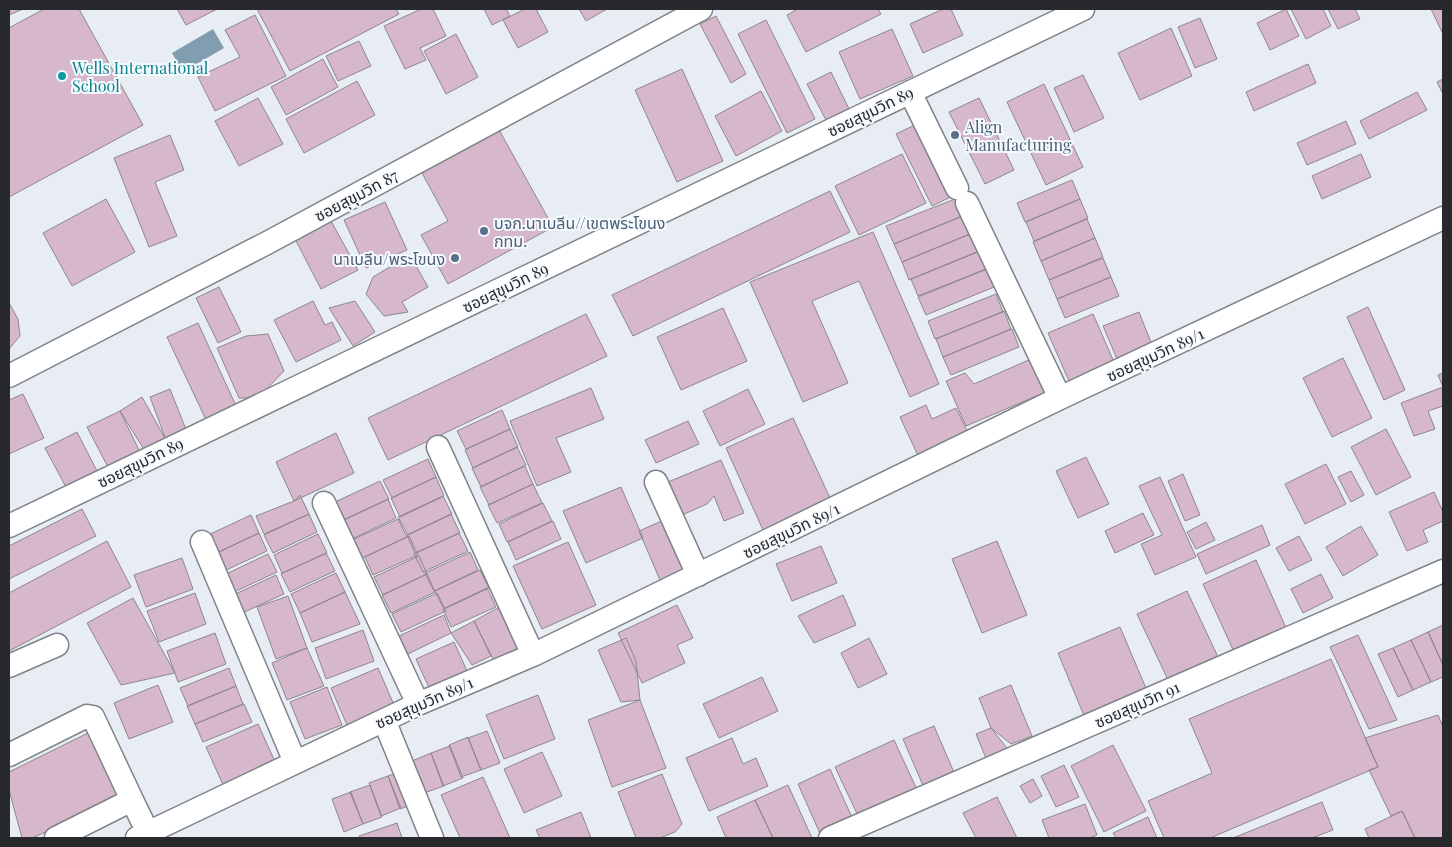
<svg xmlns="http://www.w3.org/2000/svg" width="1452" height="847" font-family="'Playfair Display','Noto Sans Thai',serif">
<rect width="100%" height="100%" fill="#e7edf3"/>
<path fill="#809eb0" d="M213,29L224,48L183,72L172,53Z"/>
<path fill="#d6b7cb" stroke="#8e878b" d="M9,9H23L9,15Z
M44,9H79L143,125L9,197V28Z
M177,9H217L186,25Z
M257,9H396L399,14L290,71Z
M421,9H433L446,36L420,48L426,60L405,69L384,26Z
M484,9H506L510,16L492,25Z
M525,9H536L548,32L518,48L503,20Z
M579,9H607L586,21Z
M798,9H878L881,14L806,52L787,15Z
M943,9H951L963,35L923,53L910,24Z
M1286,9L1299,36L1270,50L1257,23Z
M1291,9H1323L1331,26L1306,39Z
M1328,9H1355L1360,19L1338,29Z
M1431,9H1443V34Z
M255,15L286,76L215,111L198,77L240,57L225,30Z
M716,16L746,74L731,83L700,24Z
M1200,18L1217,59L1195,68L1178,27Z
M766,20L815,119L787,133L738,34Z
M1171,28L1192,76L1140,100L1118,53Z
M892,29L913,76L860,99L839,52Z
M456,34L478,77L446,94L424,51Z
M359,41L371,66L338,81L326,56Z
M323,59L338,87L286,115L271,87Z
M1308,64L1316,83L1254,111L1246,92Z
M682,69L723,161L677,182L635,90Z
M831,72L849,109L826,120L807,84Z
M1083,75L1104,118L1074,132L1054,88Z
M1443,79V94L1437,82Z
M357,81L375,115L304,153L286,119Z
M1044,84L1083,167L1046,185L1007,102Z
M761,91L782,131L736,156L715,116Z
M1417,92L1427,110L1369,139L1360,121Z
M258,98L283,144L239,166L215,121Z
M979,98L1014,170L985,184L949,112Z
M925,120L961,192L932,206L896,134Z
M1346,121L1356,144L1307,165L1297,143Z
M498,128L553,227L448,284L421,235L448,221L421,171Z
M170,135L184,170L155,182L177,236L149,247L114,158Z
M902,154L926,203L859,235L835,186Z
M1361,154L1371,177L1322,199L1312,176Z
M1072,180L1080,199L1025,222L1017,203Z
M830,191L850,232L633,336L612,295Z
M106,199L135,252L72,286L43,233Z
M955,199L962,216L894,244L886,226Z
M1080,199L1088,218L1034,241L1026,222Z
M385,202L407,250L366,268L344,220Z
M963,216L970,234L902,262L894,244Z
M1087,219L1095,238L1041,261L1033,242Z
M331,221L358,270L321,289L295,239Z
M873,232L939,384L910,397L859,281L812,301L848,383L803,402L750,282Z
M970,234L978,252L909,280L902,262Z
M1095,238L1103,257L1049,280L1041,261Z
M979,251L986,269L918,296L911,279Z
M410,255L428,287L402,302L408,312L384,316L366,294L373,277Z
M1103,258L1111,277L1057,299L1049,280Z
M987,269L994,287L926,315L918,297Z
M1111,277L1119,296L1065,318L1057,299Z
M219,287L241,332L218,343L196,298Z
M996,294L1003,312L935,339L928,321Z
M313,301L325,325L332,322L341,340L296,362L274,320Z
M355,301L375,332L353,346L329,308Z
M9,303L18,319L20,336L9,349Z
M1368,307L1405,390L1384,400L1347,317Z
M723,308L747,361L681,390L657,337Z
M1004,311L1011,329L943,357L936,339Z
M1139,312L1152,345L1117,359L1103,326Z
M586,314L607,356L388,460L368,418Z
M1093,314L1114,362L1069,381L1048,333Z
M198,323L237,408L207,422L167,337Z
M1012,329L1019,347L951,375L943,357Z
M268,334L284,371L258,398H239L217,348L246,336Z
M1343,358L1372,418L1332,437L1303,378Z
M1031,359L1046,392L966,426L946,381L965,373L974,384Z
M1443,373V406L1428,411L1435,429L1414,436L1401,403L1443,387L1438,375Z
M591,388L604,419L556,438L571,472L537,486L510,421Z
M170,389L187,432L166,440L150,397Z
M748,389L765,424L720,446L703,411Z
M23,394L44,438L9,454V400Z
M142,397L166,440L145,451L120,411Z
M926,405L932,419L956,408L971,439L921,462L900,417Z
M502,410L510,429L466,449L457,431Z
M120,411L140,452L109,469L87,427Z
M793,418L831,500L763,530L726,448Z
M688,421L699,444L656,463L645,440Z
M510,429L518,447L473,468L465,450Z
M1386,429L1411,477L1376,495L1351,447Z
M77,432L98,473L67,489L45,448Z
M336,433L354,473L294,501L276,462Z
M517,447L526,465L481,487L472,468Z
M1086,457L1109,504L1078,518L1056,471Z
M428,459L436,477L392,498L383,480Z
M721,460L744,513L724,521L714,496L707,504L682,515L668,482Z
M1326,464L1346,504L1305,524L1285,484Z
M525,466L533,484L489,505L480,487Z
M1351,471L1364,495L1351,502L1338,477Z
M1183,474L1200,515L1185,521L1168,481Z
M436,477L444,496L400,517L391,498Z
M1160,477L1196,557L1155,575L1141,544L1162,535L1139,486Z
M380,481L389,499L344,520L335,502Z
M533,484L542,503L497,523L488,505Z
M621,487L643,538L586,563L563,511Z
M1434,492L1443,512V521L1423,530L1428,542L1407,551L1389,512Z
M300,495L309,514L264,534L256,516L294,501Z
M443,496L452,514L408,535L398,517Z
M388,499L396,518L352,539L343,520Z
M543,503L552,521L507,542L499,524Z
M82,509L96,536L9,579V546Z
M1143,513L1154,535L1115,553L1105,531Z
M309,514L317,532L273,553L264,535Z
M451,514L460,533L415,553L407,535Z
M251,515L259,533L215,554L206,536Z
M398,519L407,537L362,558L354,539Z
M664,520L686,569L660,580L639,531Z
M553,521L561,539L516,560L508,542Z
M1206,522L1215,540L1196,549L1187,532Z
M1262,525L1270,545L1206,574L1197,554Z
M1361,526L1378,555L1343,576L1326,547Z
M259,533L267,551L222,572L214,554Z
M459,533L468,551L423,572L414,554Z
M318,534L327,553L282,573L274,555Z
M409,536L418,555L373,575L365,557Z
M1299,536L1312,560L1289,571L1276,548Z
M107,541L131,587L9,651V593Z
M997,541L1027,615L982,633L952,559Z
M568,542L596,605L542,629L513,566Z
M821,546L837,583L792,601L776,564Z
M470,552L478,570L434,591L425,573Z
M326,553L335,571L290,592L281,574Z
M268,554L277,572L232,593L224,575Z
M419,556L427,574L383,595L374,577Z
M182,558L193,589L146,607L134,575Z
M1256,560L1287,630L1235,654L1203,584Z
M480,570L489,588L444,609L435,591Z
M336,573L345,592L300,613L291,594Z
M427,574L435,592L391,613L382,595Z
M1321,574L1333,598L1303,613L1291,589Z
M276,575L284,594L240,614L231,596Z
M487,588L496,607L451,627L443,609Z
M1187,591L1219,659L1169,682L1137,614Z
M345,592L360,624L312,642L300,613Z
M195,593L206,624L159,642L147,611Z
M437,593L446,611L401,632L392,614Z
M843,595L856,625L814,643L798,616Z
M288,596L307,648L276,659L257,607Z
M133,598L175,673L121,685L87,623Z
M503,605L522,649L494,661L474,621Z
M677,605L693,638L677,645L685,663L642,683L618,633Z
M444,615L451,633L408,654L399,636Z
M474,621L491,656L472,665L451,633Z
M1443,625V665L1428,632Z
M1120,627L1148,693L1085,718L1058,653Z
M363,630L374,661L326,679L315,648Z
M1428,632L1443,665V677L1431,682L1411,640Z
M215,633L226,664L178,682L167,651Z
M1358,635L1397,720L1369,729L1330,647Z
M626,638L636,661L640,700L621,702L598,650Z
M869,638L887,674L858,688L841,653Z
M1411,640L1431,682L1413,690L1393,648Z
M454,642L468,673L430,690L416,659Z
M307,648L324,686L287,700L272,663Z
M1393,648L1413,690L1398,697L1378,654Z
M1331,659L1378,767L1210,838H1164L1148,801L1212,773L1189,719Z
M229,668L236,686L188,706L180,688Z
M378,668L394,705L347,725L331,688Z
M762,677L778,711L719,738L703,704Z
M158,685L173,722L129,739L114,703Z
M1011,685L1032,736L1011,744L991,728L979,698Z
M236,686L243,704L195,724L187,706Z
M327,687L342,725L305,739L290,702Z
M538,695L555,739L504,759L486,715Z
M640,700L666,768L612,787L588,720Z
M244,704L252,722L203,742L195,724Z
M1438,715L1443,727V838H1415L1402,811L1391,816L1369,770L1378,767L1365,738Z
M258,724L276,764L224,787L206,747Z
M934,726L956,777L925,790L903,739Z
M991,728L1011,753L988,763L976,734Z
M487,731L500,763L481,770L468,738Z
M90,732L121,799L32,838H22L9,790V772Z
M468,737L481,770L461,777L449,745Z
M732,738L743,764L756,758L768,786L709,811L686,758Z
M894,740L919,794L859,818L835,767Z
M1113,745L1146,811L1104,832L1071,766Z
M450,746L463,778L443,786L431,753Z
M542,752L562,796L524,813L504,769Z
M431,753L444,786L424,793L412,761Z
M1064,765L1079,797L1056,807L1041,776Z
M407,769L419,802L400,809L388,776Z
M830,769L855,824L822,838L798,784Z
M662,774L682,824L675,832L660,838H636L618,792Z
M388,776L401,808L381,816L369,783Z
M483,777L510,838H460L441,795Z
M1033,779L1042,796L1030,803L1020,786Z
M370,785L382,817L363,824L350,792Z
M788,785L812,838H773L755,800Z
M351,792L363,824L344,832L332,799Z
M997,797L1017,838H976L963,813Z
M755,800L773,838H726L717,817Z
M1322,802L1333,830L1312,838H1233Z
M1085,804L1097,835L1090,838H1049L1042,820Z
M1402,811L1415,838H1369L1365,829Z
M581,812L591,838H540L536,830Z
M1148,817L1157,838H1116L1113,833Z
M397,823L402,838H360L359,836Z"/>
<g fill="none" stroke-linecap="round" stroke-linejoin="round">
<g stroke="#7f848a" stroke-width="25">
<path id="street" d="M910,92L957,188
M967,203L1060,398
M9,376L267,243L701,9
M438,447L533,655
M656,482L698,575
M324,503L418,704
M9,526L1083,9
M202,542L295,762
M9,666L57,645
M384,720L432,838
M9,755L87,716L93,717L132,800
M56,838L132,800L148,833
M137,838L418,704L533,655L1060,398L1443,218
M830,838L1443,571"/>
</g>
<use href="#street" stroke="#fff" stroke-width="22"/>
</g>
<circle fill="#0f9aa8" stroke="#f5faff" stroke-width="2" cx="62" cy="76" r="5"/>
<g fill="#5c6f8a" stroke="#f5faff" stroke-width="2">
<circle cx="955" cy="135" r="5"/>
<circle cx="484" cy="231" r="5"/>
<circle cx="455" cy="258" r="5"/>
</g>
<g text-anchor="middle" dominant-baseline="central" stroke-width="4" stroke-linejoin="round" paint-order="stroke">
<g font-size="16" fill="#0d838f" stroke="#f5faff" text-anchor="start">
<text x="72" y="67">Wells International<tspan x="72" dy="18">School</tspan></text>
</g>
<g font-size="16" fill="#27292c" stroke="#f5faff">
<text transform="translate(870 111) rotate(-26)">ซอยสุขุมวิท 89</text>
<text transform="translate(356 195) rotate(-28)">ซอยสุขุมวิท 87</text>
<text transform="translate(505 287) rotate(-26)">ซอยสุขุมวิท 89</text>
<text transform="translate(1155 354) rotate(-25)">ซอยสุขุมวิท 89/1</text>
<text transform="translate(140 462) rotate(-26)">ซอยสุขุมวิท 89</text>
<text transform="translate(791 530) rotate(-26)">ซอยสุขุมวิท 89/1</text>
<text transform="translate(424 702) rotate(-24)">ซอยสุขุมวิท 89/1</text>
<text transform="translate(1137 704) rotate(-24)">ซอยสุขุมวิท 91</text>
</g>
<g font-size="16" fill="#4e5e75" stroke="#f5faff" text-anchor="start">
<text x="965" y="126">Align<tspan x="965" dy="18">Manufacturing</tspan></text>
<text x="494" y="222">บจก.นาเบลีน//เขตพระโขนง<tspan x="494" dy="18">กทม.</tspan></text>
<text x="445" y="258" text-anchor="end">นาเบลีน/พระโขนง</text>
</g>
</g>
<rect width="1452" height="847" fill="none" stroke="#27292c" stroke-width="20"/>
</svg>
